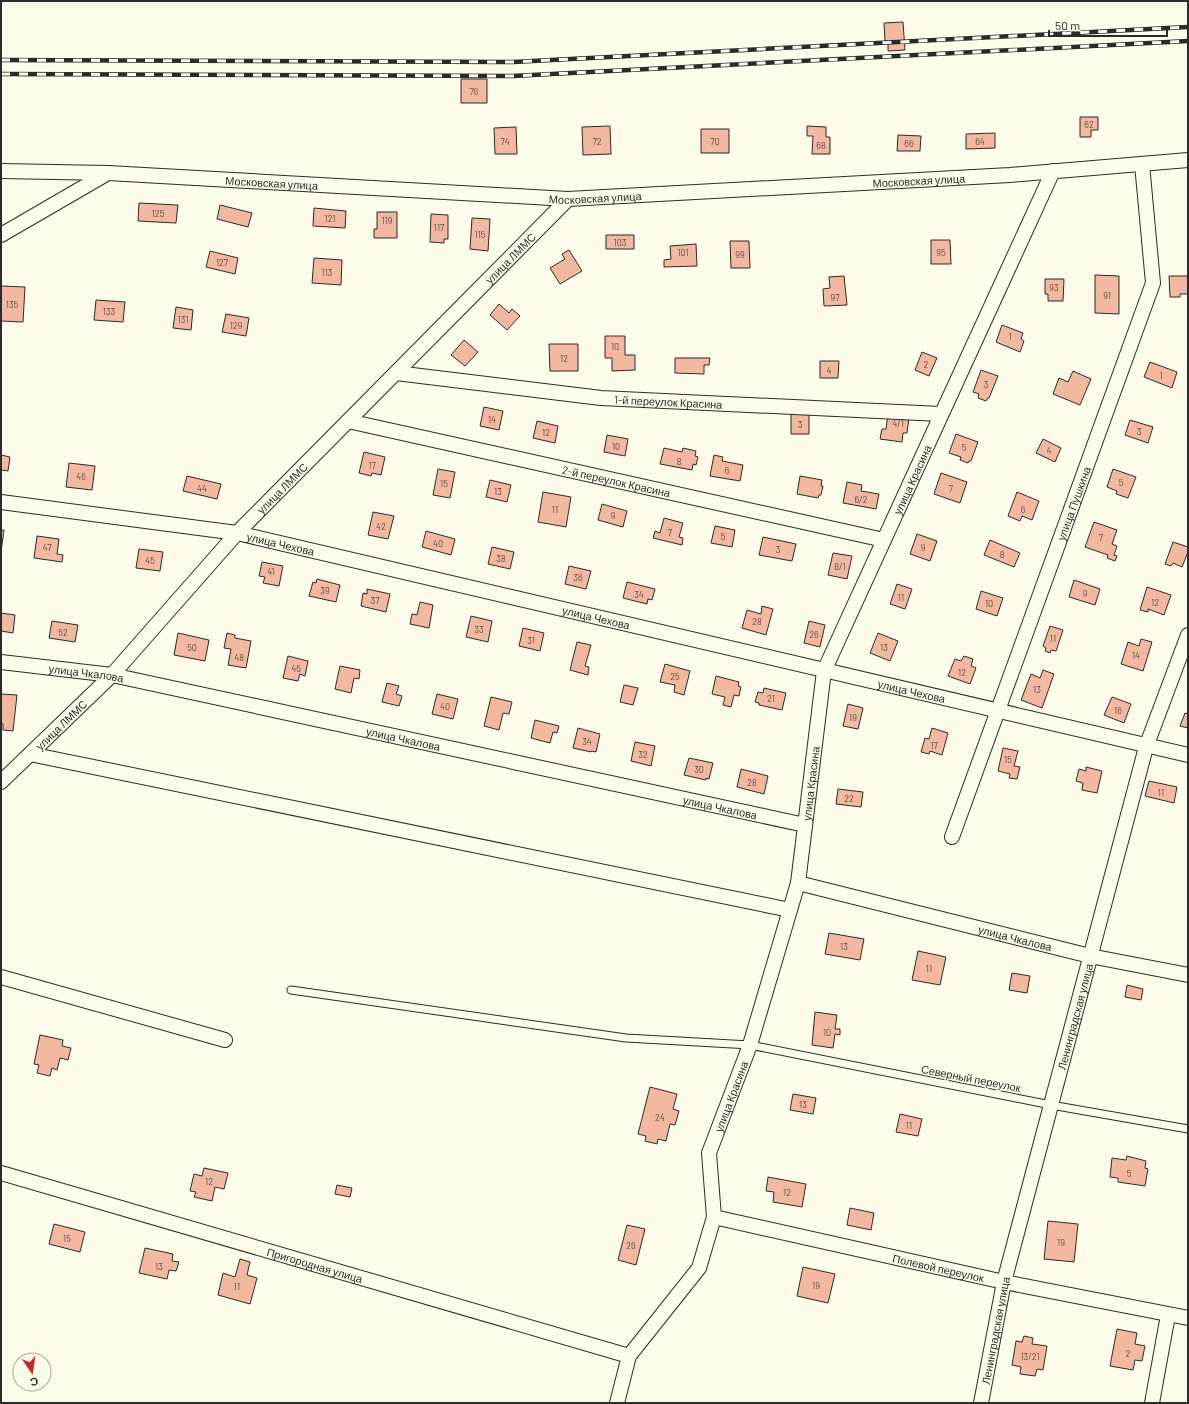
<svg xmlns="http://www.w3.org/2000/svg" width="1189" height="1404" font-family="Barlow,sans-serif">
<rect width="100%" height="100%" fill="#fdfbea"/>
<path fill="#f2b8a0" stroke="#2b2b2b" d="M903,22L905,50L888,51V41H885L884,23Z
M461,79H487V103H461Z
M1080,117H1098V130H1091V137H1080Z
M610,126L611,154L583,155L582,127Z
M807,126L826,127V137H830V154H812L813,136H807Z
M516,127L517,154H495L494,128Z
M701,129H729V153H701Z
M995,133V148L966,149V134Z
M898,135L921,136L920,151H897Z
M139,203L178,205L176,223L138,221Z
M220,205L252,213L248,227L217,219Z
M314,208L346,211L345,228L313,226Z
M377,212H397V238H374V229H377Z
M431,214L448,215V239H444V243L430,242Z
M472,218L490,219L488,251L470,249Z
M606,235H634V249H606Z
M931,240H950L951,264H931Z
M730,241H749L750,268H731Z
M696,244L697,266L664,267V260L671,259L670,246Z
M569,250L582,271L560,284L550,268L565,259L562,254Z
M210,251L238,258L235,274L206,267Z
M314,258L342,260L341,285L312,283Z
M1095,275L1119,276V314L1095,313Z
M844,276L847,305L824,306L823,289L830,288L829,277Z
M1169,276H1188V294H1180V297H1170Z
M1045,279H1064L1063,301H1048V294H1045Z
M1,286L25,287L23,322L1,321Z
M96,300L125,302L123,322L94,320Z
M499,304L509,313L512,309L520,316L507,330L490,315Z
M176,307L193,310L191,330L173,328Z
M226,314L249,318L246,336L222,332Z
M1002,325L1023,333L1021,339L1024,341L1020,352L996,342Z
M605,336H625V355H635V370L612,371V358H605Z
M464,340L478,352L465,366L451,355Z
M549,344H578V371H550Z
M922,352L937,358L929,376L915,370Z
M675,358H710L709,365H704V374L675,373Z
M820,361H839L838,378H820Z
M1150,362L1177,372L1172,388L1144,377Z
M981,370L998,376L989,398H988L986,401L978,398L979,394L973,392Z
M1073,371L1091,379L1080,405L1053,394L1059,378L1068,382Z
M484,407L503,411L499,430L480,426Z
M809,413V434H791V414Z
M888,414L909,417L907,433H903L902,442L880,439L882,429H886Z
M1130,420L1153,427L1148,443L1125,435Z
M537,421L558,426L555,443L533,438Z
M956,434L978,442L971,461H969L968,463L960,460L961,457L949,453Z
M607,435L628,439L625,456L604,452Z
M1043,439L1061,448L1055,462L1036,453Z
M664,448L682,452L683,448L696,451L695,456L698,457L696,465L693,464L692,470L660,464Z
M364,452L385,457L381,475L372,473L371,476L359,473Z
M1,455L10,457L8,471L1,470Z
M714,455L723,457L722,461L743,465L740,481L710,476Z
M69,463L95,466L92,490L66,487Z
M438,469L455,472L450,498L433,495Z
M1113,469L1136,477L1128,498L1116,494L1117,491L1107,487Z
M941,473L967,482L960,503L934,494Z
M187,476L221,484L217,499L183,491Z
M800,476L822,480L821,486H823L821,495H819L818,498L797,494Z
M490,480L511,485L507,502L486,497Z
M847,482L862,485L861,491L879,494L876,509L843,503Z
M543,492L571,497L566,527L538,522Z
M1017,492L1039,501L1032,520L1022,516L1020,521L1008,516Z
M602,504L627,511L623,527L598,520Z
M373,512L394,516L388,539L368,535Z
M664,518L683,523L679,537L683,538L682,545L653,538L655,531L660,533Z
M1094,522L1117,530L1112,544L1117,546L1114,555L1117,556L1115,561L1107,558L1108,555L1085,547Z
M715,526L735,530L732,547L711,543Z
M1,530H4L1,552Z
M426,531L455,539L451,555L422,547Z
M917,534L937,541L930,561L910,554Z
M37,536L59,539L57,554L63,555L62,562L34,558Z
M763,537L796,544L792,561L759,555Z
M990,540L1020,553L1014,567L984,555Z
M1173,542L1188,547V552L1182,567L1173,563L1171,566L1165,564Z
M492,547L514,552L510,569L488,564Z
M139,549L163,552L160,571L136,568Z
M833,553L852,556L847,579L828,575Z
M262,562L283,566L279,586L263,583L265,577L259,576Z
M569,566L591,571L586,589L565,584Z
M317,579L340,585L336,602L309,596L313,582L316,583Z
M1074,580L1100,589L1095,605L1069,597Z
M627,582L655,589L652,600L648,599L647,604L623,598Z
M897,584L912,589L905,609L890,604Z
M1147,587L1171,595L1164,615L1148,609V612L1140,610Z
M367,589L390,594L386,612L361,606L363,593L367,594Z
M981,591L1003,598L997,616L976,609Z
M420,602L433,605L429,628L410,624L412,614L417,615Z
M762,606L773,609L766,635L742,628L747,610L761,614Z
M1,613L15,615L13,633L1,631Z
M471,616L492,621L488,642L466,637Z
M52,621L78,625L75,642L49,638Z
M809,621L825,625L820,647L804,643Z
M1050,626L1063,630L1056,651L1051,650L1050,653L1045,651L1046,648L1043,646Z
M523,628L544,633L540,651L519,646Z
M178,633L209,640L205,661L174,655Z
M227,633L235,635V638L251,641L246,668L228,665L231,649L224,648Z
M878,633L898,641L890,661L870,653Z
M1141,639L1152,642L1143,671L1121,664L1128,642L1139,646Z
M577,642L591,645L585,666L589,667L588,675L570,670Z
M288,656L308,661L305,676L300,674L298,681L283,678Z
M964,656L973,659L971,666L976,668L970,684L948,676L955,659L961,661Z
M665,664L690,671L684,695L674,692L675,685L660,682Z
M340,666L360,670L359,679L354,678L351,693L335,689Z
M1043,670L1054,674L1042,708L1021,700L1031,674L1040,678Z
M716,676L739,682L738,686L741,687L739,696L734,695L731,707L723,705L725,697L712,694Z
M387,683L399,686L396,694L402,696L399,706L382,702Z
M624,685L638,688L633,705L620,702Z
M764,688L786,693L782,710L759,705V703L755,702L758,692L763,693Z
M1,694L17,695L13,731L3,730V724L1,723Z
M437,694L458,699L453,719L432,714Z
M491,697L512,702L509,714L503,713L499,730L484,726Z
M1112,697L1131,704L1124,723L1104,715Z
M848,704L863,708L858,729L843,726Z
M1185,713L1188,714V728L1180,726Z
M535,720L559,726L557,733L553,732L550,743L531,738Z
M578,728L600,734L596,752L591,751V752L573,748Z
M932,728L948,733L942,755L930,751L929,754L921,752L925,738L929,739Z
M635,742L655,746L651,766L631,761Z
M1003,748L1018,751L1014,766L1020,767L1017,779L1009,778L1010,774L998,771Z
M689,758L713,763L709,779L706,778V780L684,775Z
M1086,767L1102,771L1097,793L1082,790L1083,783L1076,781L1079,769L1086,771Z
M741,769L768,776L764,794L737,787Z
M1149,781L1177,787L1174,803L1145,796Z
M838,789L863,792L861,807L836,804Z
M829,933L864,939L860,960L825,954Z
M918,951L946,957L940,985L912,980Z
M1012,973L1030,976L1027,993L1009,990Z
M1127,985L1143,989L1141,1000L1125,997Z
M815,1012L837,1015L835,1029H840V1035L835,1034L833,1048L812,1045Z
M40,1035L63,1040L62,1046L71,1048L68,1060L60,1058L57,1070L52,1068L50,1076L37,1073L39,1065L34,1064Z
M650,1087L677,1094L673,1109L679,1111L675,1125L670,1124L666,1141L658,1139L657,1144L645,1141L646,1136L638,1134Z
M793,1094L816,1098L813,1114L790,1110Z
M900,1114L922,1119L918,1136L896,1132Z
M1127,1156L1146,1161L1145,1168L1148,1169L1145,1186L1118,1182V1178L1110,1177L1112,1158L1126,1160Z
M204,1168L228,1173L224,1189L215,1187L212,1201L194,1197L196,1192L190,1191L194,1174L202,1176Z
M768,1177L806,1184L802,1207L773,1202L774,1192L766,1191Z
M337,1185L352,1188L350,1197L335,1194Z
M850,1208L874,1213L871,1230L847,1225Z
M1048,1221L1078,1224L1074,1262L1044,1259Z
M54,1224L85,1232L80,1252L49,1244Z
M627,1225L645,1229L636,1265L618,1260Z
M145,1248L173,1254L172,1261L179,1262L176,1271L169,1270L167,1279L139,1273Z
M240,1259L250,1262L247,1275L257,1278L250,1304L218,1295L223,1273L235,1277Z
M803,1267L835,1274L828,1303L797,1296Z
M1117,1329L1137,1333L1135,1344L1145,1346L1142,1361L1135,1360L1133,1370L1110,1366Z
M1024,1336L1033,1338L1032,1344L1047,1346L1043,1370L1037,1369L1035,1376L1020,1374L1021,1367L1012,1365L1016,1341L1022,1342Z"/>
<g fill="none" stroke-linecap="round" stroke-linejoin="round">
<g stroke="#2b2b2b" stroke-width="9">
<path id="service" d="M291,990L626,1038L750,1045L1051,1105L1188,1129"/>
</g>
<g stroke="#2b2b2b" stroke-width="16">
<g id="minor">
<path id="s1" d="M1,171L108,173L568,199L1010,175L1188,160"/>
<path d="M1,235L108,173"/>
<path id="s2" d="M396,373L601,398L941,414"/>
<path id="s3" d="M348,421L884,540"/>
<path id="s4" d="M1,502L237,533L1188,755"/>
<path id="s5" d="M1,662L112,675L805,825"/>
<path d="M30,754L790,910"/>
<path id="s6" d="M1,782L112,675L237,533L568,199"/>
<path id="s7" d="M952,837L1153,283L1142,164"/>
<path id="s8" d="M798,883L1090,956L1188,975"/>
<path d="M1,977L225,1040"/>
<path id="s9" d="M1,1173L629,1356"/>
<path id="s10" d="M714,1217L1004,1282L1188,1318"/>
<path id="s11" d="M617,1403L629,1356L699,1268L714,1217L709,1153L750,1045L798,883L824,671L1053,171"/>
<path id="s12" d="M981,1403L1004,1282L1146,747L1188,635"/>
<path d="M1152,1403L1168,1315"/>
</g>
</g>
<use href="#service" stroke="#fdfbea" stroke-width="7"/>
<use href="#minor" stroke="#fdfbea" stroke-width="14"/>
<g stroke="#2b2b2b" stroke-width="4.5">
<path id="rail" d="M1,60L513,62L1188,27
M1,74L513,76L1188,41"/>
</g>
<use href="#rail" stroke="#fdfbea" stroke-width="3" stroke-dasharray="9" stroke-linecap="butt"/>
</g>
<g text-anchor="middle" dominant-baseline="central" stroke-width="3" stroke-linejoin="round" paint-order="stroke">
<g font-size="9" fill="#5d4e48">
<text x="474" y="91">76</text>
<text x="1089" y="124">62</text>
<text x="505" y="141">74</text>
<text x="597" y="141">72</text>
<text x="715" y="141">70</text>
<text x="980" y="141">64</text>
<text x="909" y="143">66</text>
<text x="821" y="145">68</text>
<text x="158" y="213">125</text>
<text x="330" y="218">121</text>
<text x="387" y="220">119</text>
<text x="439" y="227">117</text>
<text x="480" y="234">115</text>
<text x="620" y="242">103</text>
<text x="683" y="252">101</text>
<text x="941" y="252">95</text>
<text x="740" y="254">99</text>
<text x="222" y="262">127</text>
<text x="327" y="272">113</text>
<text x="1054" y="287">93</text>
<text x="1107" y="295">91</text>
<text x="835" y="297">97</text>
<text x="12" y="304">135</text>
<text x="109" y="311">133</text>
<text x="183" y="319">131</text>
<text x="236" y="325">129</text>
<text x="1010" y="336">1</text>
<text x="615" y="346">10</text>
<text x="564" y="358">12</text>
<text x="926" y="364">2</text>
<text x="829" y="370">4</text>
<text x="1161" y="375">1</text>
<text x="986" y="384">3</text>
<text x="492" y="419">14</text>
<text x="898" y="423">4/1</text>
<text x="800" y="424">3</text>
<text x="1139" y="431">3</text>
<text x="546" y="432">12</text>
<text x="616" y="446">10</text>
<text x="964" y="447">5</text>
<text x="1049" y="450">4</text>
<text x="679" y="461">8</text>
<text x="372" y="465">17</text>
<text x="727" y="470">6</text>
<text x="81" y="476">46</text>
<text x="1121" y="482">5</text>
<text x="444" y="483">15</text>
<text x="202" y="488">44</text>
<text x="951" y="488">7</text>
<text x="498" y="491">13</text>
<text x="861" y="499">6/2</text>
<text x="555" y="509">11</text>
<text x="1023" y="509">6</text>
<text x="613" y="515">9</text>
<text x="381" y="526">42</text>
<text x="670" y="532">7</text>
<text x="723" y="536">5</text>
<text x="1101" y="537">7</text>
<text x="438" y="543">40</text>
<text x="47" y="547">47</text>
<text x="923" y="547">9</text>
<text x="778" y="549">3</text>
<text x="1002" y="554">8</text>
<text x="501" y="558">38</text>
<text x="150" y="560">45</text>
<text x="840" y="566">8/1</text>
<text x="271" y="571">41</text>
<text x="578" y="577">36</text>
<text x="325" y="590">39</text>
<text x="1085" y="593">9</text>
<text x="639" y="594">34</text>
<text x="901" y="597">11</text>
<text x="375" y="600">37</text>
<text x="1155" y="602">12</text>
<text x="989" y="603">10</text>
<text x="757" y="621">28</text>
<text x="479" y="629">33</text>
<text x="63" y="632">52</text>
<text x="814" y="634">26</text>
<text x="1053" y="638">11</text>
<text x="531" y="640">31</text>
<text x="192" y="647">50</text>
<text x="884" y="647">13</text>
<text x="1136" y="655">14</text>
<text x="239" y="657">48</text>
<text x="296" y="668">46</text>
<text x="962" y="672">12</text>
<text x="675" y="676">25</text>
<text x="1037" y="689">13</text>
<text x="771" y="698">21</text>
<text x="445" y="706">40</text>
<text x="1118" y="710">16</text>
<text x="853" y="717">19</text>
<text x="587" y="741">34</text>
<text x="934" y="745">17</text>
<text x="643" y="754">32</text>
<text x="1008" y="759">15</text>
<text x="699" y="769">30</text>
<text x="752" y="782">28</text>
<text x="1161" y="792">11</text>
<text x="849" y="798">22</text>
<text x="844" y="946">13</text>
<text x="929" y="968">11</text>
<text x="827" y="1032">10</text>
<text x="803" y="1104">13</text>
<text x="660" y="1117">24</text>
<text x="909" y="1125">11</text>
<text x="1129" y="1173">5</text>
<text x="209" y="1181">12</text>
<text x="787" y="1192">12</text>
<text x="67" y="1238">15</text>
<text x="1061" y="1242">19</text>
<text x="631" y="1245">26</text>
<text x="159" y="1266">13</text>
<text x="816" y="1285">19</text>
<text x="237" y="1286">11</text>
<text x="1128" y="1353">2</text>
<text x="1030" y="1356">13/21</text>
</g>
<g font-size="11" fill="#2b2b2b" stroke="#fdfbea">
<text stroke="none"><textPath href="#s1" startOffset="919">Московская улица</textPath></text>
<text stroke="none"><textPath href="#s1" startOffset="271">Московская улица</textPath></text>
<text stroke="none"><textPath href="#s1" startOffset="595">Московская улица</textPath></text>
<text stroke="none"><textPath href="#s6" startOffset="731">улица ЛММС</textPath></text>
<text stroke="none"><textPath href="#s2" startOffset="274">1-й переулок Красина</textPath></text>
<text stroke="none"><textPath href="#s3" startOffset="275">2-й переулок Красина</textPath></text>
<text stroke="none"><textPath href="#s11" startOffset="987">улица Красина</textPath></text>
<text stroke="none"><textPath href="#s6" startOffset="407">улица ЛММС</textPath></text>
<text stroke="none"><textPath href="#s7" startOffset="355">улица Пушкина</textPath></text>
<text stroke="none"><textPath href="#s4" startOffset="283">улица Чехова</textPath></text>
<text stroke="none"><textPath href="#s4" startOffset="607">улица Чехова</textPath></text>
<text stroke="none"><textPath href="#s5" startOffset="86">улица Чкалова</textPath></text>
<text stroke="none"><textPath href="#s4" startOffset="931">улица Чехова</textPath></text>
<text stroke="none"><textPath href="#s6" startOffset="83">улица ЛММС</textPath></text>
<text stroke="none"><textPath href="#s5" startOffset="410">улица Чкалова</textPath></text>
<text stroke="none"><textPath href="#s11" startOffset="663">улица Красина</textPath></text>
<text stroke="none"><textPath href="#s5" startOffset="734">улица Чкалова</textPath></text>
<text stroke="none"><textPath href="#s8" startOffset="224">улица Чкалова</textPath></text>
<text stroke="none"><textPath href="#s12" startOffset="398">Ленинградская улица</textPath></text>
<text transform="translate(971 1078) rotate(11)">Северный переулок</text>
<text stroke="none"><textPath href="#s11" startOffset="339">улица Красина</textPath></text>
<text stroke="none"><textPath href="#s9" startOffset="327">Пригородная улица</textPath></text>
<text stroke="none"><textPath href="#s10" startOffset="230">Полевой переулок</textPath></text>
<text stroke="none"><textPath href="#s12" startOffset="74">Ленинградская улица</textPath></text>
</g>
</g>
<rect width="1189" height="1404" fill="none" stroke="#2b2b2b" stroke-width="4"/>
<g transform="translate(32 1372) rotate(167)"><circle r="19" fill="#fdfbea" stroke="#a9a89e"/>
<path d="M0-3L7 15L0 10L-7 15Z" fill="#c62828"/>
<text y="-6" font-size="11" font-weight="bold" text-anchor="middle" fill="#2b2b2b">С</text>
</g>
<path d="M1049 30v6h118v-6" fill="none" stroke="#2b2b2b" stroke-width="2"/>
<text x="1055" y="30" font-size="12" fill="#2b2b2b" stroke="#fdfbea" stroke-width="3" paint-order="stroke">50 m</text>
</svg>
